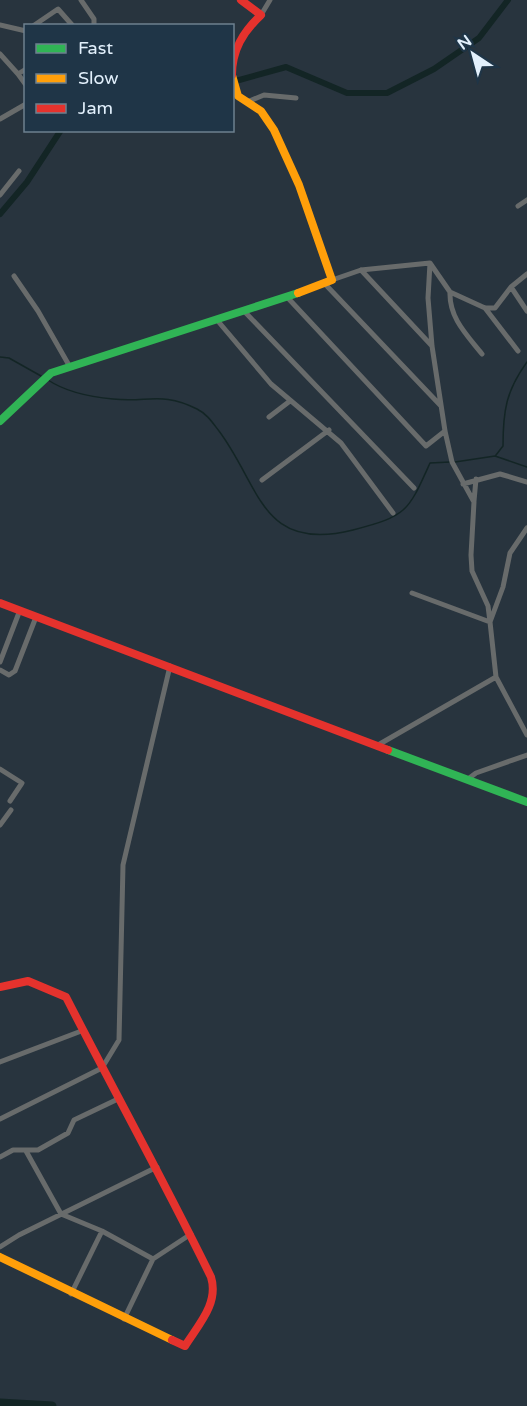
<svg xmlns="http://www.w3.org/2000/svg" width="527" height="1406" font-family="'Varela Round',sans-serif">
<rect width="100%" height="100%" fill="#28343e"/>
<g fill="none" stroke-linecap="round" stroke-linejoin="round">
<path stroke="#132525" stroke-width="1.5" d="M0,357L9,358L41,376
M48,380C66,392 91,397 113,399C147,403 162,391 197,409C207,414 212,422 219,431C261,487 261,553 353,530C407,516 408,512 430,463L450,462
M496,455L503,446C503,411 506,391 527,362
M455,462L495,456L527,467"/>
<path stroke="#132525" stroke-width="6" d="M232,82L286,67L347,93H387L434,69L479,38L508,0
M0,214L27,182L61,130"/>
<path stroke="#132525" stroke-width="9" d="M0,1403L52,1406"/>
<path stroke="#686b6b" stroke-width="5" d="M81,0L94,19V26
M261,15L270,0
M0,25L26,31
M33,26L58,9L73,26
M0,54L18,74L26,69
M18,74L26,85
M247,102L264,95L296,98
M0,119L26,104
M0,195L19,171
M518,206L527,200
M361,270L432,346
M14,276L38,311L70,367
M332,280L361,270L430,263L450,292L485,308H495L511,287L527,274
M325,284L441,406
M511,287L527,311
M450,292C449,318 467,335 482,354
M287,297L426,446L445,431
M485,308L518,351
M244,311L414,488
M217,320L271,384L341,443L393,513
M269,417L290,401
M262,480L329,430
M463,484L500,474L527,482
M474,501L476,479
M527,528L510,553L503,587L490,622L496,677L527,735
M412,593L490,622L488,606L472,571L471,555L474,502L452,462L445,431L432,346L428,298L430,263
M0,662L20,610
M0,670L9,675L15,671L36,617
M378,745L496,677
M0,769L22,783L10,801
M468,779L476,773L527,755
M0,825L11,810
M0,1062L84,1030
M0,1119L102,1068L119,1040L123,865L170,666
M26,1151L61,1214L102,1231L153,1259
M0,1157L13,1150H38L68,1133L74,1120L118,1099
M0,1247L19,1235L157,1167
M71,1294L102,1231
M124,1319L153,1259L191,1234"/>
<path stroke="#30b455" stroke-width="8" d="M0,421L51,373L298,293
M388,750L527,802"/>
<path stroke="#ff9f0a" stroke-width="8" d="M232,75L238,96L261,111L274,130L299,185L332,280L298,293
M0,1257L172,1340"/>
<path stroke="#e5322d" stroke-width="8" d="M232,75C232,50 243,32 261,15L241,0
M0,603L388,750
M0,987L28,981L66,997C114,1091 165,1183 211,1277C219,1303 199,1324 185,1346L172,1340"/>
</g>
<rect x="24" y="24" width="210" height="108" fill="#1f3547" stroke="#6d808f" stroke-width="1.5"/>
<rect x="36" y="44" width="30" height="9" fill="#30b455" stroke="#6d808f" stroke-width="1.5"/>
<text x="78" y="54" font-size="18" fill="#e2f0fc">Fast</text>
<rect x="36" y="74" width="30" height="9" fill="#ff9f0a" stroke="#6d808f" stroke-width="1.5"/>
<text x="78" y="84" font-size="18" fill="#e2f0fc">Slow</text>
<rect x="36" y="104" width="30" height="9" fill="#e5322d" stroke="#6d808f" stroke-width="1.5"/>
<text x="78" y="114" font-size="18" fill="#e2f0fc">Jam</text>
<g transform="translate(473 54) rotate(324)" stroke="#1f3547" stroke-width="4.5" paint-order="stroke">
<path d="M0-4.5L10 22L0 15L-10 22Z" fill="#e2f0fc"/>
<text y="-9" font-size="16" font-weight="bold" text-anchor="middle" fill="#e2f0fc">N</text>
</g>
</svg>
